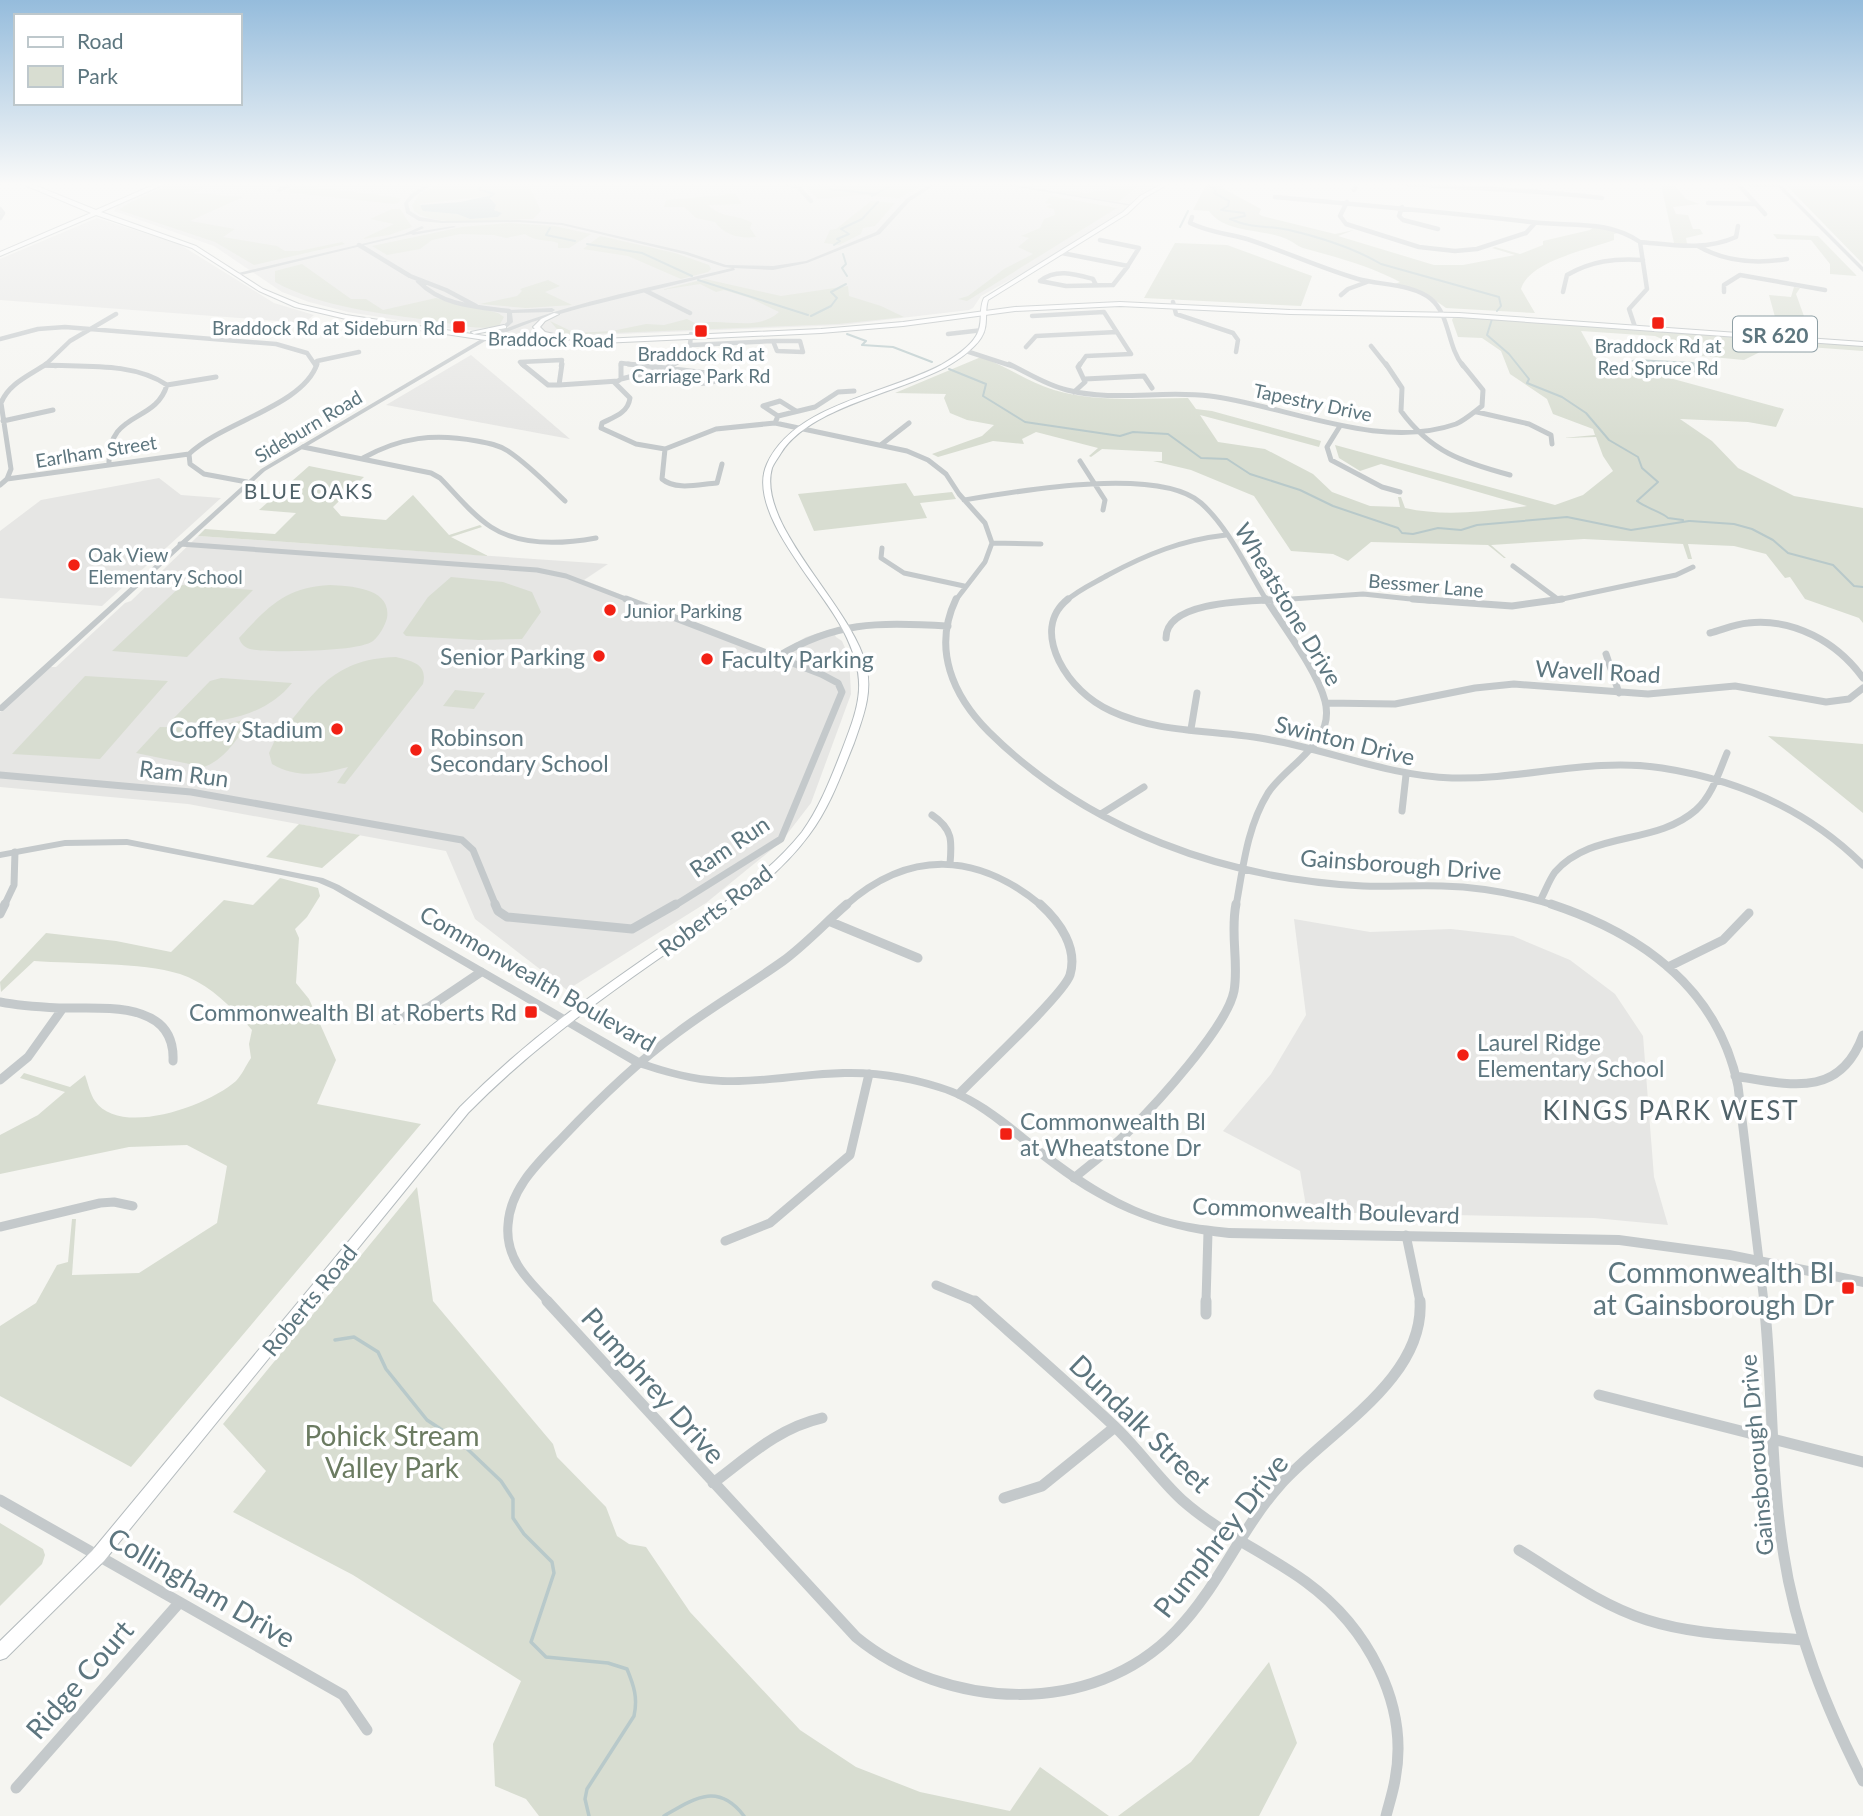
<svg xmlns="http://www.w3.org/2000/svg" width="1863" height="1816" font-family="Lato,sans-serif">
<rect width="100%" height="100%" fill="#f5f5f1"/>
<path fill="#e6e6e4" d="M167,183H1163L1137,196L1121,213L1082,240L981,296L973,308L969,310L842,325L543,337L448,328L348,312L309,302L282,292L214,246L114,211L118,205Z
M97,218L179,244L274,303L314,315L304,323L0,300V259Z
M471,355L521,397L570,439L386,405Z
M159,478L181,495L221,498L102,606L0,598V531L41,500Z
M198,536L608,564L584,580L775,655L806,637L832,629L836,637L842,641L849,657L851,694L811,803L781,842L706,903L567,990L475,919L446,851L188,804L0,787V712L49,667H56L125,603L131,601Z
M1294,919L1370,932L1451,929L1513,936L1570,960L1615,994L1643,1036L1654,1177L1668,1225L1594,1218L1307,1212L1300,1171L1223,1131L1271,1074L1306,1015Z"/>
<path fill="#d8ddd1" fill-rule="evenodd" d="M173,183H210L194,193L243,197L190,221L235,229L223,237L277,246L285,251H299L342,242L345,244L254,265L215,242L119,210L129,203Z
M441,183H528L541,211L533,219C504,219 437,229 414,211L412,205L420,194ZM487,196L491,198L494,210L499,212L500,216L498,217L470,219L457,214L424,211L419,204Z
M797,183H827L832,188L881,183H926L899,198L859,195L818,199L805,186Z
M1116,183H1142L1118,202L1057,192L1061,190L1086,193L1109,190L1108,185Z
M1207,183H1220L1224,189L1261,209L1259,214L1262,216L1335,234L1354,230L1338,236L1434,265H1463L1515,255L1492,248L1495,247L1520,254L1543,245V241L1590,230L1595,226L1621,232L1614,234V240C1587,250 1529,261 1521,289L1535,313L1446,308L1425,293L1392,285L1400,282C1370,266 1336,257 1303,248C1297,246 1291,240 1284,238C1262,229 1224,233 1209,211L1193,210Z
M1629,183H1673L1686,199L1699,204L1673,207L1676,214L1688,215L1693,229H1700L1703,234L1686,238L1687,244L1674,243L1661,185Z
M1784,183H1863V264Z
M298,185L401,198L398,203L394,204L285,192Z
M735,194L742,204L708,205C724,220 736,213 752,223L750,228L756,237C740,239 724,235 715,222L696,218L684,207H664L666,200Z
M1051,196L1117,208L967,301L958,299L968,296L1004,269L1033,254L1018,247L1029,238L1021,236L1040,228L1044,219L1055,215L1054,209L1046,207L1052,204L1045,203Z
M871,201L895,203L875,226L863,228L861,234L839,245L824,243L830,230L836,229Z
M392,209H400L412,227L389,235L362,239L394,224L370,219Z
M509,223L554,226L591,234L569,248H558V243C546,239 536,242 525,234L506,238L494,235L460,234L432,240L420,249L387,255L372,246L462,227Z
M1773,234L1818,236L1857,276L1830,274V264L1811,240L1777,239Z
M600,236L675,253L709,265L711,269L708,272L681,279L628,256L583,249Z
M1175,243L1227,245L1312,276L1301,306L1144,298Z
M302,264L351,299H366L383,310L436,298L498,313L504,317L499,326C477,331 456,324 434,321C381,313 323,308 275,282V271Z
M705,279L781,296L848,286L849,296L881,306L904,317L838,324L562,335L550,321L575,333L612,331L646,324L664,325L687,319L697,324C723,317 756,333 779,312L750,298L724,290L716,292L700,284L661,290Z
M548,280L560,286L545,292L572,305L526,308L480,304L517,296L522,291L520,289Z
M1794,287L1800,288L1796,294L1805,319L1775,317L1769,295L1791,297Z
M1453,318H1482L1863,345V351L1756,343L1762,351L1744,360L1701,356L1655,336L1581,331L1596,358L1784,409L1776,427L1748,422L1680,419L1712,441L1738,468L1794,496L1863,508V623L1859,618L1805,599L1790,577L1785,578L1766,554L1734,546L1688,544L1692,559H1688L1683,544L1584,539L1491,545L1506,558H1504L1488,545L1371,542L1348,561L1333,554L1291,551L1254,496L1191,470L1153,461H1162V452L1102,449L1091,457L1089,456L1098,448L1036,432L1022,439L1024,444L993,441L938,457L932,454L982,436L994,425L967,420L950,413L944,398L946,394L895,393L981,357C1006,366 1028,382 1054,390C1098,403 1143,398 1188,398L1196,409L1212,411L1321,441L1319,447L1200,415L1218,442L1265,449L1313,474L1332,492L1370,506L1400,507L1398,497H1401L1405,508C1445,517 1488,511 1527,506L1381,464L1360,471L1339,458L1335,445L1555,505L1583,495L1613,471L1603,456L1596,437L1563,438L1595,435L1593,429L1553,414L1547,399L1510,374L1501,351L1482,338L1458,337L1452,320Z
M309,466L364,477L333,507L341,516L386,520L413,495L449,535L480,525L482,527L451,537L488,556L198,536L205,529L275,534L296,513L259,510Z
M906,483L914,496L952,492L956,499L920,503L927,518L814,531L798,494Z
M451,577L503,582L532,592L541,612L522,639L479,640L406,636L403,633L428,597Z
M182,585L253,590L187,657L112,651Z
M330,585C351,586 392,588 387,618C385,626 379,636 373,641C360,652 268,653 250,649C244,647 241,644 239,638C268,607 285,587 330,585Z
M396,657C412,661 428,664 423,684L345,784L337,783L348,767C322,774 297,779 272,764L269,753L274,742C314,695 329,659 396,657Z
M85,676L168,681L100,759L12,754Z
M221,678L292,683C265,718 212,726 171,721L210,681Z
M455,690L485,693L474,709L443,706Z
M250,719C238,738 226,759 204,767L136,753L160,727L204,728Z
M1768,736L1863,744V813Z
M299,824L360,835L322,868L266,857Z
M280,878L318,888L320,896L307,917L295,929L299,938L296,983L309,999L336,1060L317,1104L421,1124L131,1467L0,1396V1326L36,1303L57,1265L68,1262L72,1219H76L72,1275L139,1273L217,1223L227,1166L187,1145L129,1147L0,1174V1135L38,1115L65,1092L20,1078L24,1073L70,1087L85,1075C88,1083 90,1094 95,1101C121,1138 209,1105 236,1081C242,1075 246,1065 251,1058L249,1044L252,1030C233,1008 208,983 180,974C141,962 76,964 34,961L1,992L0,982L46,933L116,941L171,952L224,900L253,905Z
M417,1187L433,1301L553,1444L557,1457L606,1507L617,1536L629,1544L646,1547L690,1612L800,1730L856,1767L920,1792L1010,1811L1040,1767L1109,1816H539L526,1799L495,1786L493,1744L521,1681L353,1575L233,1512L266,1471L223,1424Z
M0,1523L43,1549L45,1555L42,1564L0,1606Z
M1269,1662L1297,1743L1259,1816H1118L1191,1762Z"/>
<path fill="#b8c9ca" d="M488,196L496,205L494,210L502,213L498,217L470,219L457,214L423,211L420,205L460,202Z
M1636,359L1693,362L1699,365V372L1676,374L1630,361Z"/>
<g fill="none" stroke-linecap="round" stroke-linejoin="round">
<path stroke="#b8c9ca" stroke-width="2" d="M487,183L478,189L494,194L488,198
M810,183L820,186
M1210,183L1208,186L1216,189L1214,193L1229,201L1228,206L1221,210L1244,213L1245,216L1230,219C1253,229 1266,225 1289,230C1319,237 1354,248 1381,264L1499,297L1501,306L1497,311
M829,189L836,190
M839,190L874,194L872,196L890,186L889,183
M1180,227L1188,211
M550,228L546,235L575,241
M587,244L642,253L692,276
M834,245L840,241L837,239L849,234L841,229L862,219L878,202
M843,254L846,264L842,268L847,276
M698,280L808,315
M811,316L831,306L837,298L831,292L846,284
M1492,319L1487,335L1509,354L1529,379L1527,383L1562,397L1586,413L1609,440L1638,457L1642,468L1658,482L1637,501C1646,508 1664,513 1668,518L1683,520
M847,334L866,341L862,345L893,347L932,362
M949,369L986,384L983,396L1025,422L1120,436L1133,432L1168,434L1201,458L1227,459L1250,474L1300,490L1333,506L1398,528L1402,533L1413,534L1438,528L1461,530L1477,525L1567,517L1631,530L1689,521
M1690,521L1734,524L1752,529L1773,540L1788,553L1833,565L1854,586L1863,587"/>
<path stroke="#b8c9ca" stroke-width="3.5" d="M335,1340L354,1337L378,1352L386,1369L427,1420L460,1442L501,1481L513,1499V1518L524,1534L552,1562L554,1573L531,1642L546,1657L608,1663L627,1669C634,1686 638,1698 634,1716L587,1789L585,1799L589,1816
M664,1816C695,1798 718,1782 744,1816"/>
<g stroke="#b4bbbe" stroke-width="2">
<path id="secondary" d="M1164,183H1170L1144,198L1127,214L988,300C984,313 989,326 981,338C973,350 958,360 946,367C898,393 810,407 781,453C778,458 774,463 772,468C756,525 851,605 866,665C873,693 863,717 854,743C841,775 830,807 809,835C770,888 708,924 654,962C588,1008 525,1055 468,1113L104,1561L6,1658L0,1660V1641L92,1551L460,1107C499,1068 541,1032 586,1000C624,972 664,945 703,918C738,893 775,866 802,832C820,807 831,778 842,750C861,701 868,679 843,630C823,589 745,512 767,464C794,404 887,394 941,365C953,358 969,348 976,336C984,324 978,310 984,298L1123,212L1140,196Z"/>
</g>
<g stroke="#b5bbbd" stroke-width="2">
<path id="primary" d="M20,183H29L96,210L158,183H167L101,212L196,246L263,289L299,304L346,315L505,339L558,341L821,329L903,322L1015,307L1120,302L1290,310L1459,313L1863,342V346L1459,317L1290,314L1120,306L1015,311L903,326L821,333L558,345L505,343L346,319L295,307L259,291L192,248L96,215L0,256V252L91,213Z
M554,313L559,314L545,321L540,327L545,332L563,336V338L541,335L533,327L541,319Z
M504,325L506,326V328L474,334L471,332Z"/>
</g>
<path stroke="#c4c9cb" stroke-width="4.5" d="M1397,183C1465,189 1534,189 1602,198
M1727,183L1777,185
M1737,183L1765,214
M788,184L798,187L811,201
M279,190L293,183
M1354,190L1357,183
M1275,197C1361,205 1446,212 1531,222C1570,227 1606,219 1640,242L1647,289L1629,309L1635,327
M1347,202L1340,216L1346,224L1419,247L1455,251L1477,249L1526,233L1535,223
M1708,203L1756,204
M1402,207L1399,216L1403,220L1438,229
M0,209L3,213L0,218
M1192,217L1190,223C1211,233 1226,233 1247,239C1284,251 1320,268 1358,279C1380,285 1413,284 1431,299C1450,315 1447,346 1463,366
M1100,240L1139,248L1127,267
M1640,242C1673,245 1705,251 1736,237L1738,226
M359,245L410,276L446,290L476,306
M1698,246C1725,262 1756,264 1787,259
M1062,253L1128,266L1113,285L1066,286L1040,281C1056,268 1075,274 1093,279L1096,285
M1740,275L1825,290
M418,281C442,306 477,307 509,311
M646,291L690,313
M1563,292L1567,275C1591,261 1615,258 1643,260
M1724,292V285L1740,275
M1341,295L1348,289L1367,282
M1173,302L1176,314L1233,333L1238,340L1236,352
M1032,316L1104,312L1131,354L1086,356L1079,366
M948,334L983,330
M0,339L38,329L65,327L276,344L307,353L316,366
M773,341H800L803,352L777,351Z
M692,345L773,341
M1371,346L1387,366
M1026,347L1036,336L1117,332
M966,351L1012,366
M317,361L359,352
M45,365L56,366
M44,366L70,341L116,314
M524,366L520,362L562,360L561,366
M621,366V363L644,366
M671,366L689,356L691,334"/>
<path stroke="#c4c9cb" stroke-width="5" d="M522,364L548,385H559L562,364
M628,364L666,368L674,364
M1009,364C1028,373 1046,385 1067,390C1114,402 1162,390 1210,396C1287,406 1379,451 1456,424C1465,420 1474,412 1482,406L1483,390L1462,364
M1386,364L1402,388L1401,411C1431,452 1462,462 1510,475
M45,365C84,367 133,362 167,385C155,425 107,409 109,465
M669,369C688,391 709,383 733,377
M621,379L666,368L732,376
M1085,379L1144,376L1152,388
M614,382L630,398C628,413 614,417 602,423L601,428L636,444L665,449L716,429L775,423L907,451L928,460L946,474L959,494L985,523L992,543L985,562L955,601
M167,385L216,377
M559,385L618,381L621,379V364
M1074,392L1085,382L1078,367L1080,364
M1477,412L1529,424L1551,435L1552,444
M778,416L763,406L780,401L796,411
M3,421L53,410
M775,423L778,416L815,407L838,392L854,391
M1340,426L1327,447L1331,460L1382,487L1400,492
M882,444L909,423
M303,447L431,473L440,478C456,494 471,514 491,527C520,546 563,544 596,538
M665,449L662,479C676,491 700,484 717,483L722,464
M363,458C401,437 434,433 477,441C488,443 499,445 508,451C529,465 547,484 565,501
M1080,461L1105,500L1103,510
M7,479L189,454
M247,482L204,474L190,464L189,454C222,422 303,406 317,364
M0,485L7,479L11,469L1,403C9,383 29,376 46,364
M964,500C1018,491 1159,466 1201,503C1229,528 1247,569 1267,601
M992,543L1041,544
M180,544L537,570L566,576L631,601
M882,548L881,558L904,573L964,586
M1513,566L1559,600
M1066,601C1078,590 1094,583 1108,575C1147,554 1182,540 1226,535
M1263,601L1363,594L1430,601
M1553,601L1676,575L1693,567"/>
<path stroke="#c4c9cb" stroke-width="7" d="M626,599L821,674L838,683L842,692L781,839L674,906
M956,599C932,649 953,696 989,732C1088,830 1225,879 1363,886C1389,887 1416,885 1442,886C1481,887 1519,894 1556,906
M1068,599C1048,615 1048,638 1059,661C1070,683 1089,701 1111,711C1162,735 1218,729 1271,740C1332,751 1390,776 1452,778C1523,780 1591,757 1662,768C1739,780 1808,810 1863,865
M1413,599L1512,606L1562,599
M1710,633C1722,630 1735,624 1748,623C1794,618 1837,642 1863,678
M1166,638C1166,598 1261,601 1289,599
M1606,654L1619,693
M777,657C838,620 879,623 948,626
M1326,703L1395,704L1475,688L1514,684L1648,694L1735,686L1826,702L1849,699L1863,688
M1191,729L1197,693
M0,775L191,792L462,840L473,850L496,906
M1402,811L1406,775
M1101,814L1144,787
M932,815C953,829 952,841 950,864
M1540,901C1545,892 1549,880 1555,872C1592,830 1655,846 1696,810C1712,796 1719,772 1727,753
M4,906L14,885L15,852
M845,906C909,849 977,852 1042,906
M1236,906C1243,868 1247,827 1268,793C1287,764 1336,743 1325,701C1318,672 1283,626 1266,599"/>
<path stroke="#c4c9cb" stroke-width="9" d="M495,904L498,911L507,917L632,929L676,904
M1551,904C1642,934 1718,989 1738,1086L1764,1302
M0,914L5,904
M831,922L918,958
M1668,967L1723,940L1749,913
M0,1002C19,1006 39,1007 59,1008C101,1009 176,999 173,1061
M395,1020L429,1007L481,972
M1735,1076C1790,1085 1840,1099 1863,1035
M0,1080L28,1057L63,1008
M959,1094C978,1074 1064,994 1070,975C1078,948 1060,922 1040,904
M1074,1178C1092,1163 1111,1149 1128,1132C1156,1104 1227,1027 1234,991C1239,963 1230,934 1236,904
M0,1227L100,1203L114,1202L133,1206
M1406,1235L1420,1302
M725,1241L770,1223L850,1155L869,1074
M936,1285L977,1302
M549,1302C528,1280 505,1259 508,1225C510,1188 539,1162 563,1137C598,1100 635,1064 677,1033C711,1007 748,986 783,961C806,944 825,923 847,904
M1206,1302L1208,1232"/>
<path stroke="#c4c9cb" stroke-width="11" d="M547,1301L856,1637C945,1710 1092,1719 1176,1631C1218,1588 1240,1530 1280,1485C1327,1432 1425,1380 1420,1301
M975,1301C1021,1342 1068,1383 1113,1425C1138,1448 1157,1477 1182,1500C1219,1533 1266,1553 1306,1582C1366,1626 1410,1703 1395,1780C1393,1792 1389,1804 1386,1816
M1764,1301C1773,1384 1770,1468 1783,1550C1795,1632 1826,1708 1863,1781
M1206,1314V1301
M1599,1395L1863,1462
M713,1483C748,1457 778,1428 822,1418
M1004,1498L1042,1486L1115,1427
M0,1500L343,1695L367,1730
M1519,1550C1560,1575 1600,1605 1647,1620C1697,1636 1750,1635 1802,1640
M16,1788L179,1603"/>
<path fill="#c4c9cb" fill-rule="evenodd" d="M429,183H435L415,196L408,203L410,211L420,217L442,221L518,220L562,223L687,252L726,265L773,266L806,261L876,232L906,199L932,183H938L910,201L880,234L807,263L773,270L734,268L735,270L581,308L532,322L487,340L265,471L3,711H0V705L261,469L483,338L501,330L499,329L507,322V310L552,308L555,310L552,312L512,313L513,322L505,329C576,301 658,286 732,268L724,267L684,254L562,225L518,222L442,223L419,221L406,213L404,203L411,194Z
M991,183H1004L1134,205L1132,206Z
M1774,183H1779L1863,267V272Z
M422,226L424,228L415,232L454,226L456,227L413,235L411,234L237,276L234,274L404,234Z
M127,839L323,878L339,885L643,1060C668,1069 694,1076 721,1077C762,1079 802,1070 843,1069C880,1068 919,1075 953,1088C987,1101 1013,1125 1041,1147C1081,1178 1122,1206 1171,1219C1190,1224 1210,1226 1229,1228L1619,1235L1730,1250L1863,1277V1287L1730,1260L1619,1245L1229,1238C1153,1229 1101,1206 1041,1159C1010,1135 982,1107 945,1093C913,1082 878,1076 845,1077C804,1078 764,1086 723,1085C693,1084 664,1075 635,1066L333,889L317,882L127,845L65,846L0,858V852L65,840Z"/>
<use href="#secondary" fill="#fff" fill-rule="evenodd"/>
<use href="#primary" fill="#fff" fill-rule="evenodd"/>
</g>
<linearGradient id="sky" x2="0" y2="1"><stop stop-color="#95bcdc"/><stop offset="0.42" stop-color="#fafaf9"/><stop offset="1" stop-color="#fafaf9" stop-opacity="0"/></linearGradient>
<rect width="1863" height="438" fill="url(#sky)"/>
<g fill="#f22014" stroke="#fff" stroke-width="2.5">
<rect x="1651" y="316" width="14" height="14" rx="3.5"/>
<rect x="452" y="320" width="14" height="14" rx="3.5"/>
<rect x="694" y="324" width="14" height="14" rx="3.5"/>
<circle cx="74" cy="565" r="7"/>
<circle cx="610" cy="610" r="7"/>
<circle cx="599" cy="656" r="7"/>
<circle cx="707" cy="659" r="7"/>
<circle cx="337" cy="729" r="7"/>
<circle cx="416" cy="750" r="7"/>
<rect x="524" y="1005" width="14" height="14" rx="3.5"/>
<circle cx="1463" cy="1055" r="7"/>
<rect x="999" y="1127" width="14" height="14" rx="3.5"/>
<rect x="1841" y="1281" width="14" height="14" rx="3.5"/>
</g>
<g text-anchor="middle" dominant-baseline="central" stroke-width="7" stroke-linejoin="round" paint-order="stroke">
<g font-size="19" fill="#5d767f" stroke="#fff">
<text x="445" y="327" text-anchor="end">Braddock Rd at Sideburn Rd</text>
<text x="1658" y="345">Braddock Rd at<tspan x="1658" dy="22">Red Spruce Rd</tspan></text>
<text x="701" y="353">Braddock Rd at<tspan x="701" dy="22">Carriage Park Rd</tspan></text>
<text x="88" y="554" text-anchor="start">Oak View<tspan x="88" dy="22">Elementary School</tspan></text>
<text x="624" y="610" text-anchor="start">Junior Parking</text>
</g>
<g font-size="19" fill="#5d767f" stroke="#fff">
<text transform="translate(551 339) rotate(1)">Braddock Road</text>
<text transform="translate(1313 402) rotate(12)">Tapestry Drive</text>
<text transform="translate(308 426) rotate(-31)">Sideburn Road</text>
<text transform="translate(96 451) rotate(-9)">Earlham Street</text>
<text transform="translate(1426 585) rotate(5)">Bessmer Lane</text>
</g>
<rect fill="#fff" stroke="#8e9fa5" stroke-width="2" x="1733" y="316.5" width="84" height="35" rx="5"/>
<g font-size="21" font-weight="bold" fill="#5d767f">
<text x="1775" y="334">SR 620</text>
</g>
<g font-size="21" letter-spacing="2" fill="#506269" stroke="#fff">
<text x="309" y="490">BLUE OAKS</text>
</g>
<g font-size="23" fill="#5d767f" stroke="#fff">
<text transform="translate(1289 604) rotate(59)">Wheatstone Drive</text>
<text transform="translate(1598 671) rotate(3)">Wavell Road</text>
<text transform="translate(1345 740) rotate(14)">Swinton Drive</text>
<text transform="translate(184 773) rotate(7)">Ram Run</text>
<text transform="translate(729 846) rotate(-34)">Ram Run</text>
<text transform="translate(1401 864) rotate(4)">Gainsborough Drive</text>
<text transform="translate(715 910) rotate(-37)">Roberts Road</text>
<text transform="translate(538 978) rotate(30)">Commonwealth Boulevard</text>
<text transform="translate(1326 1210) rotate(2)">Commonwealth Boulevard</text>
<text transform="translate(309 1300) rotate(-51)">Roberts Road</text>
<text transform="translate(1756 1455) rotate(-95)">Gainsborough Drive</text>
</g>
<g font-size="23" fill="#5d767f" stroke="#fff" text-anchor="start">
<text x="585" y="656" text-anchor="end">Senior Parking</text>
<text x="721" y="659">Faculty Parking</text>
<text x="323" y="729" text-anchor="end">Coffey Stadium</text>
<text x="430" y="737">Robinson<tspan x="430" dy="26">Secondary School</tspan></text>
<text x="517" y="1012" text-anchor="end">Commonwealth Bl at Roberts Rd</text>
<text x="1477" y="1042">Laurel Ridge<tspan x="1477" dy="26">Elementary School</tspan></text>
<text x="1020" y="1121">Commonwealth Bl<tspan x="1020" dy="26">at Wheatstone Dr</tspan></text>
</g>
<g font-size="26" letter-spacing="2" fill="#506269" stroke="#fff">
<text x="1671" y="1110">KINGS PARK WEST</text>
</g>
<g font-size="28" fill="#5d767f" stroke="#fff" text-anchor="end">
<text x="1834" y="1272">Commonwealth Bl<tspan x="1834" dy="32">at Gainsborough Dr</tspan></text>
</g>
<g font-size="28" fill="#5d767f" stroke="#fff">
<text transform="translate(654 1385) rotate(48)">Pumphrey Drive</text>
<text transform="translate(1141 1423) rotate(44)">Dundalk Street</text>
<text transform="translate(1220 1535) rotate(-52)">Pumphrey Drive</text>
<text transform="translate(202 1587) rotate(30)">Collingham Drive</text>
<text transform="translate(79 1679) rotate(-49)">Ridge Court</text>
</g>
<g font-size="28" fill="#6b7b61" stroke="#fff">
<text x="392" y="1435">Pohick Stream<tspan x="392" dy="32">Valley Park</tspan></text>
</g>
</g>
<rect x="14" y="14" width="228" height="91" fill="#ffffff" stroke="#bec8cc" stroke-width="2"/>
<rect x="28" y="37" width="35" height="10" fill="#ffffff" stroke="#bec8cc" stroke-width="2"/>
<text x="77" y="49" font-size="21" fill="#5d767f">Road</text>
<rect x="28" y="66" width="35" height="21" fill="#d8ddd1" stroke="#bec8cc" stroke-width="2"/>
<text x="77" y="84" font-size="21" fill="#5d767f">Park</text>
</svg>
